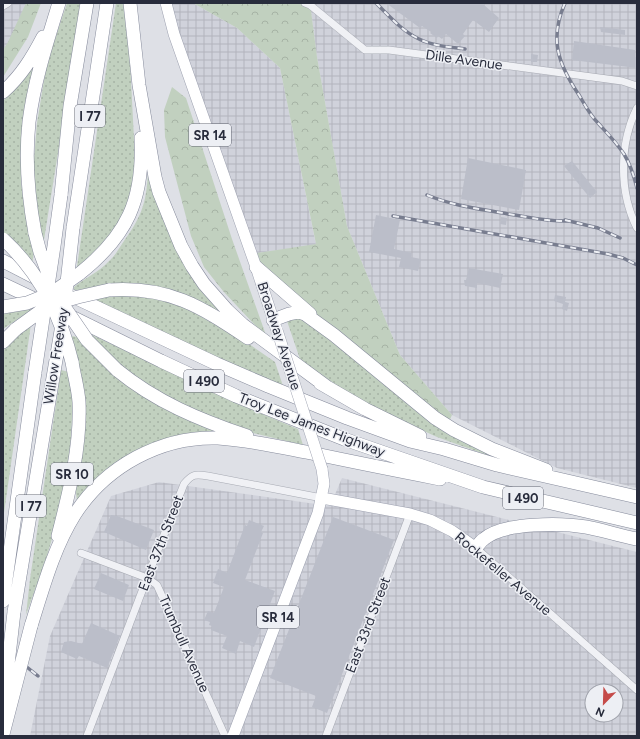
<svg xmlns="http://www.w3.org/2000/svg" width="640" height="739" font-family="Figtree,sans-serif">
<defs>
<pattern id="industrial-grid" width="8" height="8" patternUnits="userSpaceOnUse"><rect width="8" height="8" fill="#d0d2db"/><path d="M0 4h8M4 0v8" fill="none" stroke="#b3b4bd"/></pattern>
<pattern id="grass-dots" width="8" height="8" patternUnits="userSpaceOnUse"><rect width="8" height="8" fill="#c1d0bf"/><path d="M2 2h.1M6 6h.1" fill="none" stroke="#a6b3a5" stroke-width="1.8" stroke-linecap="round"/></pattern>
<pattern id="forest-crowns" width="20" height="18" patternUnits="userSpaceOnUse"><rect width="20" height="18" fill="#c1d0bf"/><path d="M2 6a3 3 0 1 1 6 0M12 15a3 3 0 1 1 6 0" fill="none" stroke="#a6b3a5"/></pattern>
</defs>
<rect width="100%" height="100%" fill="#dee0e6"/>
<path fill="url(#industrial-grid)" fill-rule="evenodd" d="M7,3H36L3,61V4Z
M171,3H193L237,28L280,68L316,245L251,254L195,92Z
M310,3H637V488L557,468L452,415L400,355L347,226L317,57Z
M342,478L637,552V736H30L50,636L111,496L159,482L330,506ZM592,691H616V715H592Z"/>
<path fill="url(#grass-dots)" d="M67,3H82L43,246L39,232L33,171L37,123L45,74L52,48Z
M116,3H127L136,178L119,227L76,273Z
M37,64L26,125L21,183L34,253L32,264L19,248L3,232V101Z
M148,173L150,174L224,317L213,311L100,286L73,291L74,287C85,278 99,272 109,261C114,257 118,250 122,244C141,217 146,206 148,173Z
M127,295L162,300L186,308L249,344L275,362L285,392L87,300L109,296Z
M33,309L3,329V312Z
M300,315L488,453L487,455L437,437L371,407L301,362L287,321Z
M31,324L3,520V351L16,335Z
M90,334L241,405L298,429L303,445L249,432L194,412L127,372Z
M71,336L78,337L93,353L217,430L215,435L180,436L77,501L75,485Z
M61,370L69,372L74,386L72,419L70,454L62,504L47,556L26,615L30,579Z"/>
<path fill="url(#forest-crowns)" d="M26,3H41L28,37L3,77V50L8,42Z
M193,3H310L317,57L347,226L400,355L452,415L447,426L334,335L251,254L316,244L280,68L237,28Z
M172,87L186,98L232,239L267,338L223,291L204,267L191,236L165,137L164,110Z"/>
<path fill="#bbbec9" d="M386,3H485L484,5L499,18L489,32L473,20L463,34L465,36L458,44L446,34L442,39L438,36L437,38L430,33L431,32L422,26L420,28Z
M600,27L625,30V35L601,32Z
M574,41L635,50V57H637V68L572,60Z
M531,54L538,55L537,62H531Z
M468,158L526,170L519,210L461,199Z
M572,161L597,192L590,198L564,166Z
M376,215L400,220L394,249L412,253L411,257L421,259L418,271L399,267L401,258L369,252Z
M501,217L507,218L506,225L500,224Z
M469,268L503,274L500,288L477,283V288L465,286L464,280H466Z
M555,295L566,297L565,302L569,303L567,311L562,309L563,304L554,301Z
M111,515L117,516L154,530L146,550L104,532Z
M333,517L394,540L327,713L312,707L316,696L270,678Z
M249,520L264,526L261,532L263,533L245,580L275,591L254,647L240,641L236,654L222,648L227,636L211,630L212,626L209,625L210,622L204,620L208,611L214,613L224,587L213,583L218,569L227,573L245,525L247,526Z
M101,573L129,585L123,601L94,589Z
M91,623L120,636L107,668L79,656L77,659L61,652L64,642L71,641L82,644Z"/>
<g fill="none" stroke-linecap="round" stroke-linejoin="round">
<g stroke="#a7aab3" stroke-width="8">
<path id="street" d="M305,3L310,5L365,50H389L622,81L637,86
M3,6L8,3
M637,108C619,144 619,192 637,228
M476,548L637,690
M81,553L147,578L157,585L225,736
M87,736L147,578L184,484C192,474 195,474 208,476L322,498
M326,736L410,514"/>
</g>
<g stroke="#9ea2b1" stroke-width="12">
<path id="primary" d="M166,3L174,34L256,267L276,328
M322,498L410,514L430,520L452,531L476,548
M233,736L318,513L324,484L322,469"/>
</g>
<g stroke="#868b9c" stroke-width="14">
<path id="highway" d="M130,3L139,85L155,177L159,192L181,246L192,266L204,284L227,310L243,325L327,387
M3,92C21,76 32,58 43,37
M61,195L70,106L87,3
M73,228L107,3
M35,233C28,196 25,159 29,122C34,82 47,42 59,3
M3,261L38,279
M256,267L310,314
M79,274C127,236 144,200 141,138
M3,284L43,303
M109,290C169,286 200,306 248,338
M70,295L217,364L268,386L347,418L410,441L444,449L497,465L637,497
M68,315L161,361L236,396L344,439L483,487L637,523
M273,320L289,314L299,312L305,314L334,335L435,418L454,430L492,449L546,470
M3,342L16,329
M117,370C156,402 200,420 247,436
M320,383L365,409L420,436
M58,536C69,493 81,447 79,402C78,388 74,375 72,362
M476,548C478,545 481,541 484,539C503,522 562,523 586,527C603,530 620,536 637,539
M3,601L35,372
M14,612L49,401
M31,626C43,588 54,547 75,514C106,466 161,436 218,438C251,440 284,448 316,454C358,463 399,471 440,479"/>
</g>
<use href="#street" stroke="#f0f1f5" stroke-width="7"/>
<use href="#primary" stroke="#fff" stroke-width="11"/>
<use href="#highway" stroke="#fff" stroke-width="13"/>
<g stroke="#787d8f" stroke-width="3.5">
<path id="rail" d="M376,3C389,16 402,31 419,39C433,46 450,47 465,49
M565,3C549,39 558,64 579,95C585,105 590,115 598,123C607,133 616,142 624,154C630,164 634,176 637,188
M427,195C453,206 481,209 508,214C529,217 549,222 570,221
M393,216L608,254L623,258L637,265
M565,220L598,228L620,238
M3,648L38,676"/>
</g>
<use href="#rail" stroke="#edeff4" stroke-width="2" stroke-dasharray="6" stroke-linecap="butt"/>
<g stroke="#9ea2b1" stroke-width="12" stroke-linecap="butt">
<path id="primary-bridge" d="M277,330L322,469"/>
</g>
<g stroke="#868b9c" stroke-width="14" stroke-linecap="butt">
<path id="highway-bridge" d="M35,233L40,252L49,276
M3,239C39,272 61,316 72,362
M63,305L87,340L117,370
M3,307L27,303L52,293L79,274
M16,329L49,305L78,297L109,290
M35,372L54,246L61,195
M49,401L63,319L73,228
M3,708L14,612
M3,734L31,626"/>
</g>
<use href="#primary-bridge" stroke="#fff" stroke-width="11"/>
<use href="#highway-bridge" stroke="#fff" stroke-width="13"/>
</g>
<g text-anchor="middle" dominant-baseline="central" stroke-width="3" stroke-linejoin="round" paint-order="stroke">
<g fill="#edeff4" stroke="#636673" stroke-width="1">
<rect x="75" y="105" width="30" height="22" rx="3"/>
<rect x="189" y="124" width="42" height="22" rx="3"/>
<rect x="184" y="370" width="40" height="22" rx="3"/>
<rect x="51" y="463" width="42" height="22" rx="3"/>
<rect x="503" y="487" width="40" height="22" rx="3"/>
<rect x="16" y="495" width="30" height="22" rx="3"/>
<rect x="257" y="606" width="42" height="22" rx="3"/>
</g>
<g font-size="13" font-weight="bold" fill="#282c3c">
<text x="90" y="116">I 77</text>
<text x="210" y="135">SR 14</text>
<text x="204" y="381">I 490</text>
<text x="72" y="474">SR 10</text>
<text x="523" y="498">I 490</text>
<text x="31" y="506">I 77</text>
<text x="278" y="617">SR 14</text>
</g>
<g font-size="14" fill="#282c3c" stroke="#edeff4">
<text transform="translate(464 60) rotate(8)">Dille Avenue</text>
<text transform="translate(279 336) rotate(72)">Broadway Avenue</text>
<text transform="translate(56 356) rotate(-81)">Willow Freeway</text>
<text transform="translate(312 425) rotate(21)">Troy Lee James Highway</text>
<text transform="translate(161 543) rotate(-69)">East 37th Street</text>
<text transform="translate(503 574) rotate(40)">Rockefeller Avenue</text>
<text transform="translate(368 625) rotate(-69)">East 33rd Street</text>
<text transform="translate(184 644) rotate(66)">Trumbull Avenue</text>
</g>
</g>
<rect width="640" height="739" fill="none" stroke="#282c3c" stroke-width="8"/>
<g transform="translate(604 703) rotate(203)"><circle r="19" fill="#edeff4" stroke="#9ea1aa"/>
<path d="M0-3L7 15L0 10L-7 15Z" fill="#c54b49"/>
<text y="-6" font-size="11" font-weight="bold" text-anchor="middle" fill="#282c3c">N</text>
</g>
</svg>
